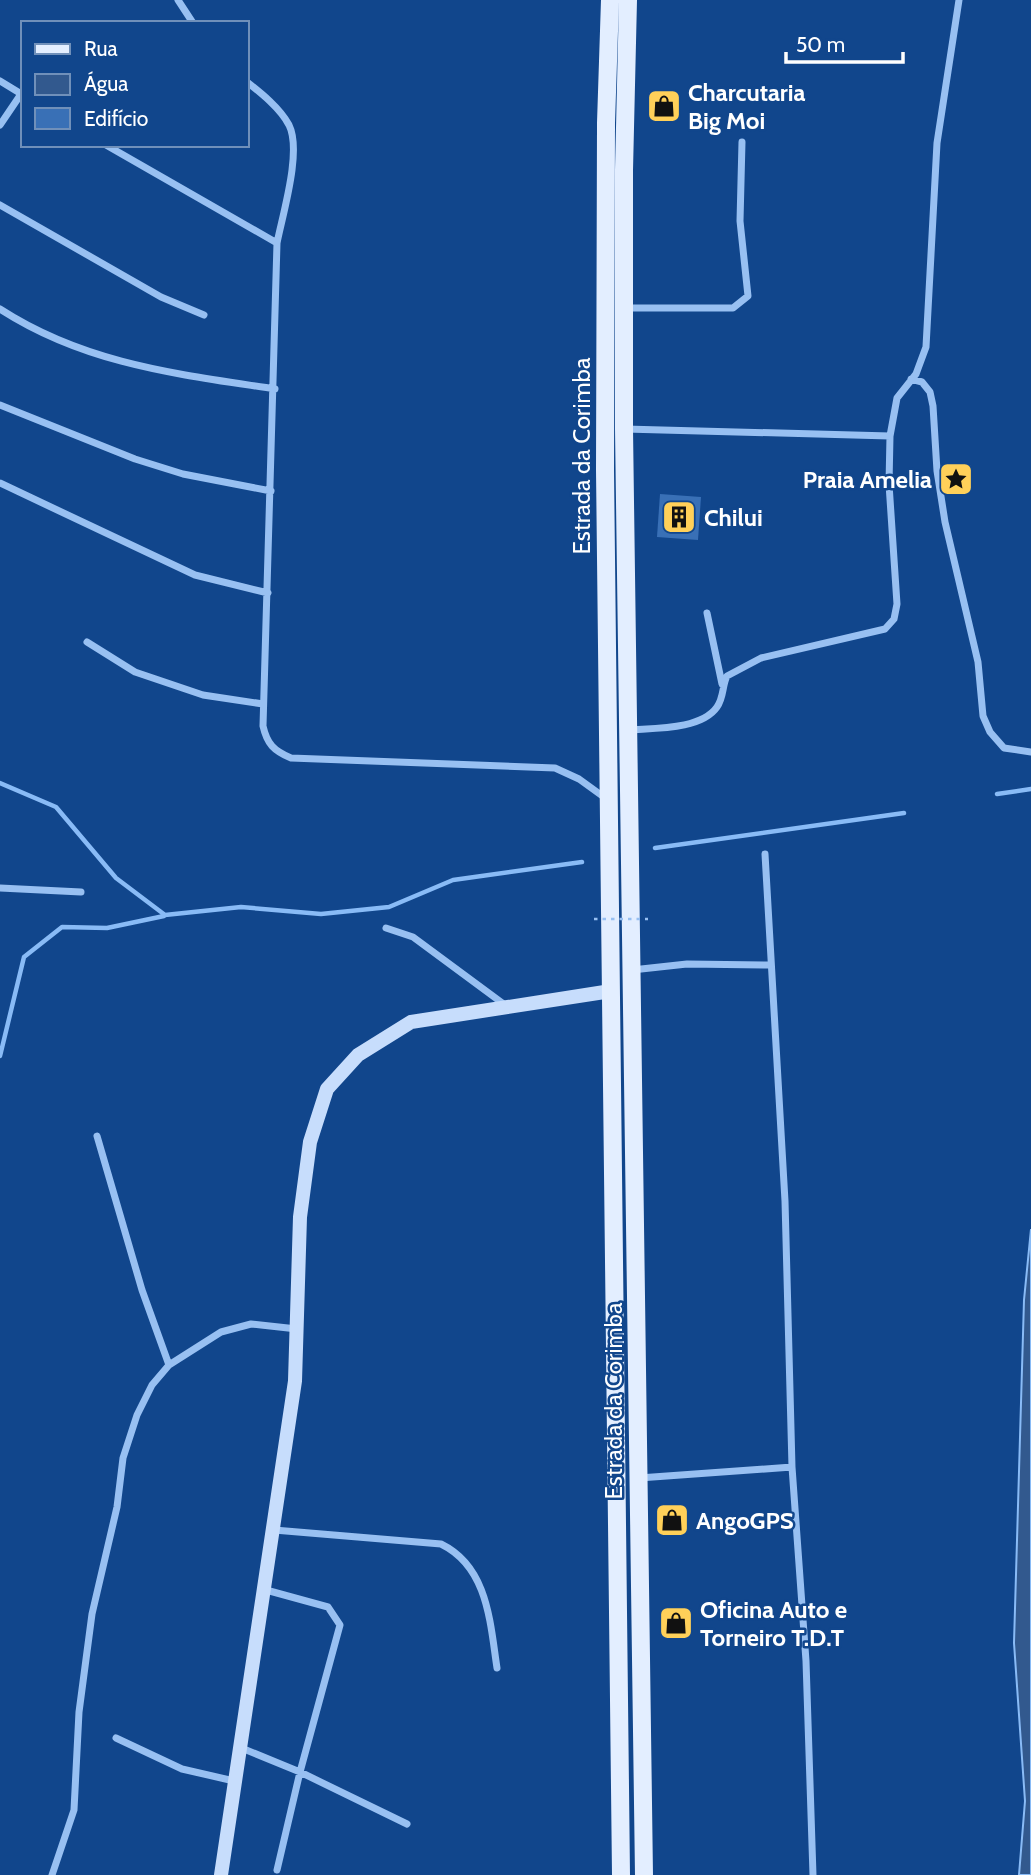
<svg xmlns="http://www.w3.org/2000/svg" width="1031" height="1875" font-family="Cabin,sans-serif">
<rect width="100%" height="100%" fill="#11468c"/>
<path fill="#32598e" stroke="#89bbf6" stroke-width="2" d="M1031,1229V1875H1019L1025,1801L1014,1643L1024,1300Z"/>
<g fill="none" stroke-linecap="round" stroke-linejoin="round">
<path stroke="#89bbf6" stroke-width="4.5" d="M0,783L56,807L116,878L165,915L241,907L321,914L389,907L453,880L582,862
M997,794L1031,789
M655,848L904,813
M0,1056L24,957L62,927L107,928L164,916"/>
</g>
<path fill="#3970b6" d="M660,494L701,497L698,540L657,537Z"/>
<g fill="none" stroke-linecap="round" stroke-linejoin="round">
<path stroke="#98c0f2" stroke-width="7" d="M178,0L193,23
M0,81L23,95
M247,82C261,93 280,108 289,125C302,151 283,213 277,243
M0,125L21,94
M106,145L277,243L263,726C267,744 274,751 291,758L555,768L579,779L608,800
M0,205L161,297L204,315
M625,308H733L748,296L740,221L742,142
M0,309C85,364 177,374 275,389
M911,379L922,382L930,392L933,406L937,471L945,522L978,662L983,716L990,732L1004,748L1031,752
M0,405L135,459L183,474L271,491
M625,429L890,436
M0,483L195,575L268,593
M707,613L722,684
M87,642L135,672L203,695L263,704
M629,730C654,728 701,730 717,707C724,697 722,686 727,676L761,658L885,629L894,619L897,604L889,484L890,436L897,398L916,374L926,347L937,143L959,0
M765,854L785,1201L792,1467L806,1661L813,1875
M0,888L81,892
M386,928L413,937L505,1005
M632,970L687,964L771,965
M97,1136L142,1290L169,1365
M639,1478L792,1467
M274,1530L441,1544C488,1567 490,1622 497,1668
M266,1590L328,1607L340,1625L300,1772L277,1870
M116,1738L182,1769L234,1781
M239,1747L300,1772L407,1824
M52,1875L74,1810L79,1712L92,1614L117,1507L123,1458L137,1415L152,1385L169,1365L221,1332L251,1324L297,1329"/>
<path stroke="#c7ddfc" stroke-width="14" d="M221,1875L295,1381L300,1217L310,1142L327,1089L358,1055L411,1022L611,991"/>
<path stroke="#e3eeff" stroke-width="18" d="M610,0L606,123L605,470L621,1875
M628,0L624,170V429L644,1875"/>
<path stroke="#98c0f2" stroke-width="2.5" stroke-dasharray="3.5 5" stroke-linecap="butt" d="M594,919H648"/>
</g>
<defs>
<g id="shop-square" transform="scale(1.75)"><rect x="-9" y="-9" width="18" height="18" rx="4" fill="#ffd059" stroke="#11468c"/><path d="M-5-2.5h2.3a2.7 3.5 0 0 1 5.4 0H5L5.5 6h-11ZM-1.5-2.5h3a1.5 2.3 0 0 0-3 0Z" fill="#111"/></g>
<g id="sight-square" transform="scale(1.75)"><rect x="-9" y="-9" width="18" height="18" rx="4" fill="#ffd059" stroke="#11468c"/><path d="M0-6L1.8-2.2L6-1.7L2.9 1.2L3.7 5.4L0 3.3L-3.7 5.4L-2.9 1.2L-6-1.7L-1.8-2.2Z" fill="#111"/></g>
<g id="building-square" transform="scale(1.75)"><rect x="-9" y="-9" width="18" height="18" rx="4" fill="#ffd059" stroke="#11468c"/><path d="M-4-6H4V6H1V3H-1V6H-4ZM-2.5-4.3h1.7v1.8h-1.7ZM.8-4.3h1.7v1.8H.8ZM-2.5-1h1.7V.8h-1.7ZM.8-1h1.7V.8H.8Z" fill="#111"/></g>
</defs>
<g fill-rule="evenodd">
<use href="#shop-square" x="664" y="106"/>
<use href="#sight-square" x="956" y="479"/>
<use href="#building-square" x="679" y="517"/>
<use href="#shop-square" x="672" y="1520"/>
<use href="#shop-square" x="676" y="1623"/>
</g>
<g text-anchor="middle" dominant-baseline="central" stroke-width="5" stroke-linejoin="round" paint-order="stroke">
<g font-size="24" font-weight="bold" fill="#fff" stroke="#11468c" text-anchor="start">
<text x="688" y="92">Charcutaria<tspan x="688" dy="28">Big Moi</tspan></text>
<text x="932" y="479" text-anchor="end">Praia Amelia</text>
<text x="704" y="517">Chilui</text>
<text x="696" y="1520">AngoGPS</text>
<text x="700" y="1609">Oficina Auto e<tspan x="700" dy="28">Torneiro T.D.T</tspan></text>
</g>
<g font-size="24" fill="#fff" stroke="#11468c">
<text transform="translate(581 456) rotate(-90)">Estrada da Corimba</text>
<text transform="translate(613 1401) rotate(-90)">Estrada da Corimba</text>
</g>
</g>
<rect x="21" y="21" width="228" height="126" fill="#11468c" stroke="#7090ba" stroke-width="2"/>
<rect x="35" y="44" width="35" height="10" fill="#e3eeff" stroke="#7090ba" stroke-width="2"/>
<text x="84" y="56" font-size="21" fill="#ffffff">Rua</text>
<rect x="35" y="74" width="35" height="21" fill="#32598e" stroke="#7090ba" stroke-width="2"/>
<text x="84" y="91" font-size="21" fill="#ffffff">Água</text>
<rect x="35" y="108" width="35" height="21" fill="#3970b6" stroke="#7090ba" stroke-width="2"/>
<text x="84" y="126" font-size="21" fill="#ffffff">Edifício</text>
<path d="M786 52v10h117v-10" fill="none" stroke="#ffffff" stroke-width="3.5"/>
<text x="796" y="52" font-size="21" fill="#ffffff" stroke="#11468c" stroke-width="5" paint-order="stroke">50 m</text>
</svg>
